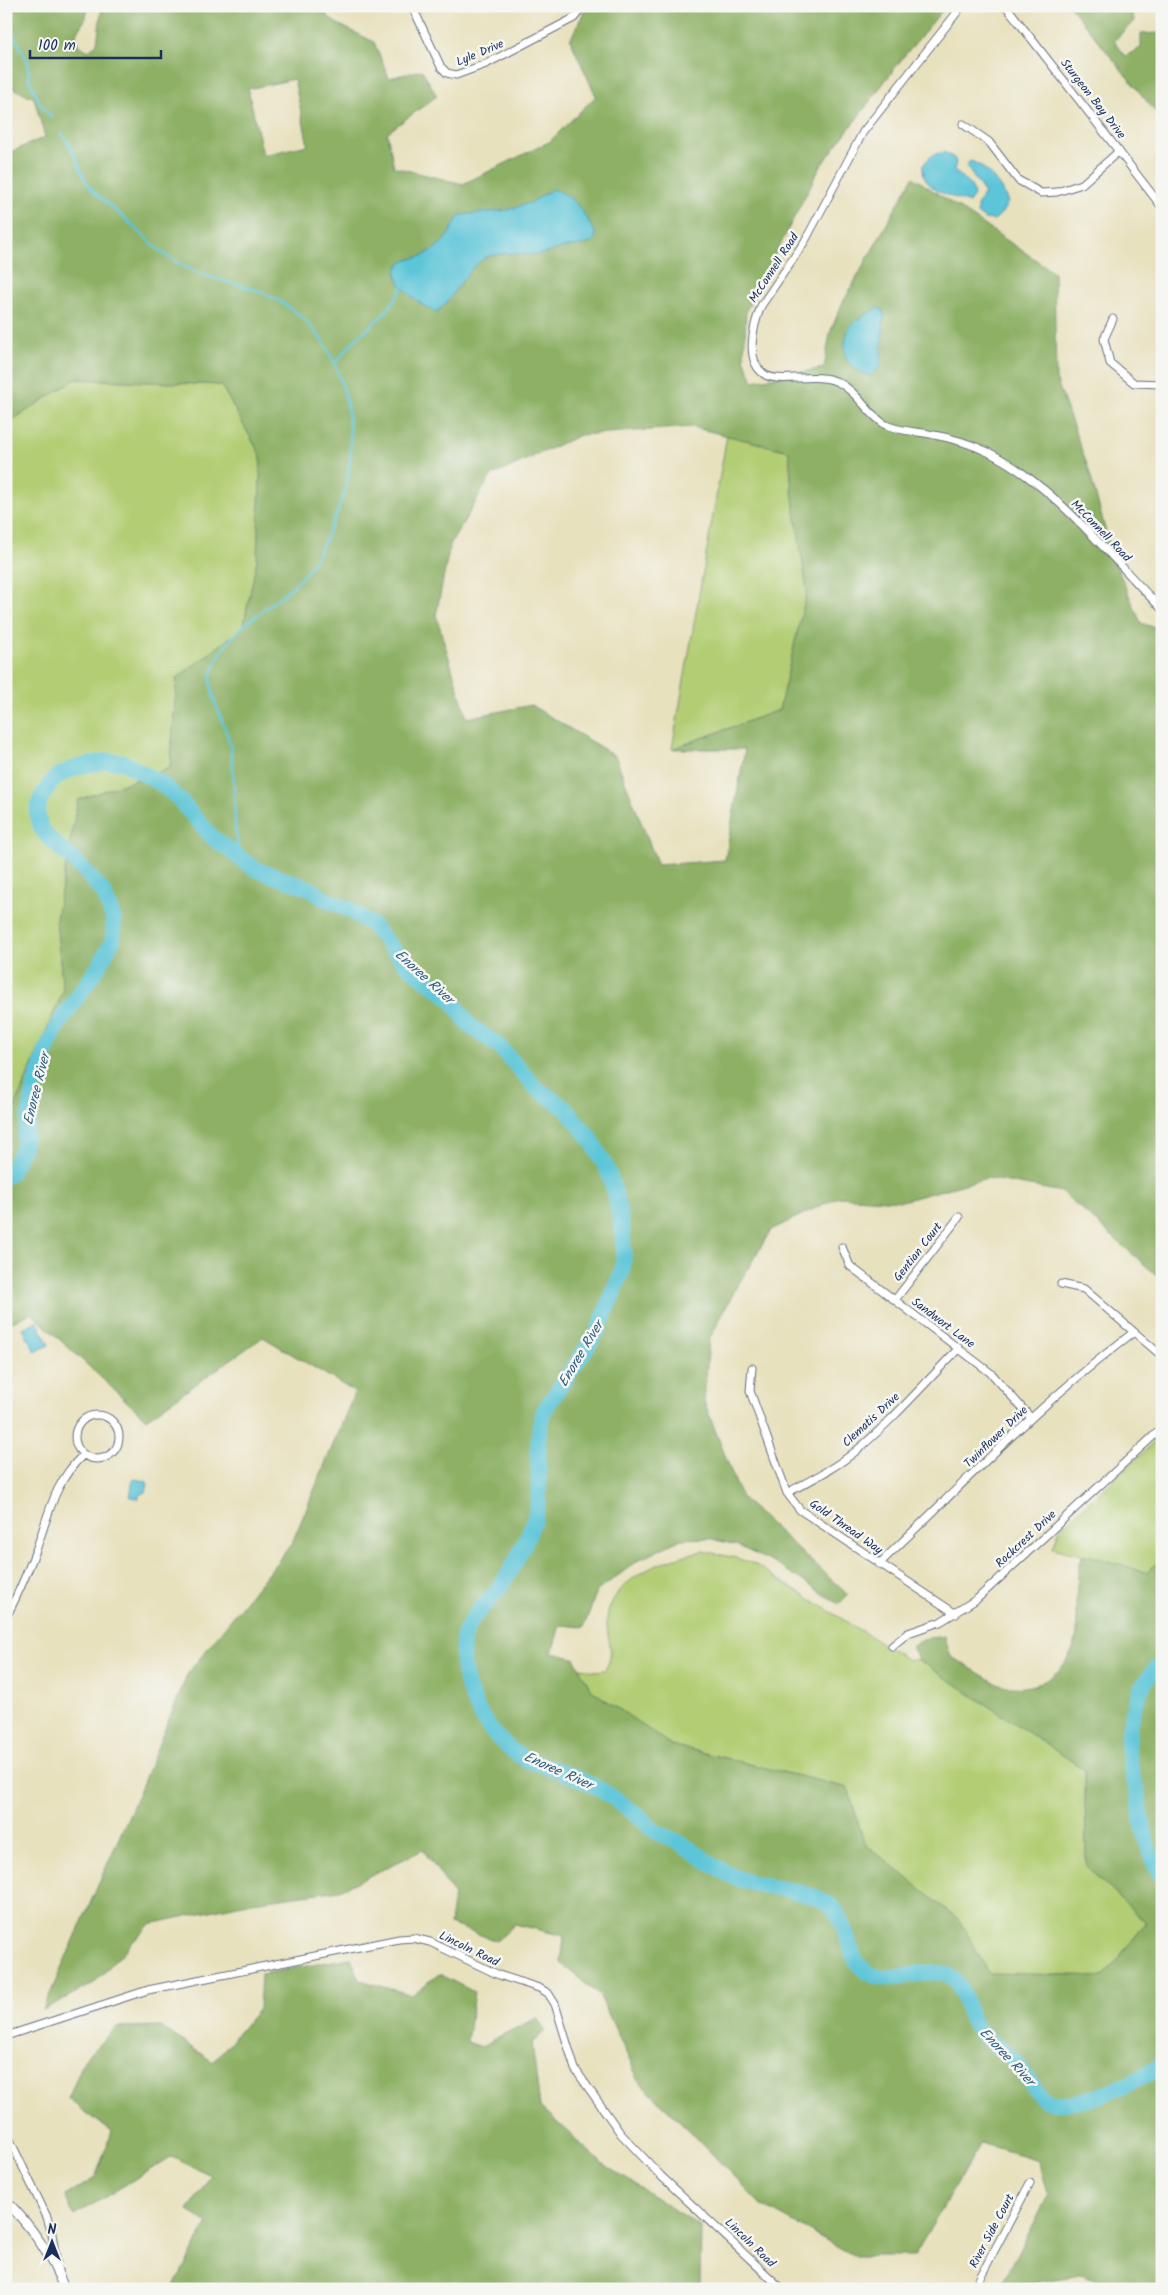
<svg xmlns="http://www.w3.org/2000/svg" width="1168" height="2295" font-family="Kalam,sans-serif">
<rect width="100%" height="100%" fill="#f6f6f2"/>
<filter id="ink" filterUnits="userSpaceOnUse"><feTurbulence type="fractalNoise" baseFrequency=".02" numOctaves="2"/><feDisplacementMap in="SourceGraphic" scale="10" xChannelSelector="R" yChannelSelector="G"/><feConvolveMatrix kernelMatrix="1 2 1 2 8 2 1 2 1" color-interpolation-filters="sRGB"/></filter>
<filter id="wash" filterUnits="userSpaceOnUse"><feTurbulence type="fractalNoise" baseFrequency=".0096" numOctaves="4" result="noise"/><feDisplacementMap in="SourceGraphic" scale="20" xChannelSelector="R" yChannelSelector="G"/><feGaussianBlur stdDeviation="1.12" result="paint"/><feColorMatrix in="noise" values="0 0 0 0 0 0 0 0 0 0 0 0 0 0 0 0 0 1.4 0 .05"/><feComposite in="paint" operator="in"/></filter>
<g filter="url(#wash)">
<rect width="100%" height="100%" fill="#e8e1be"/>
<path fill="#b2cd73" stroke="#667e68" d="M76,379L221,385L261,456L257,560L243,628L177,678L170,768L78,800L56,919L63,991L6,1128V424Z
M727,435L789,451L792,491L807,591L779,710L672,749Z
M1159,1438L1162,1441V1560L1146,1572L1053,1548L1059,1530Z
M703,1551L736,1558L754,1564L908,1660H919L1085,1770L1086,1866L1146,1923L1104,1976L989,1973L959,1920L864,1843L848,1788L671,1745L591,1690L578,1667L594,1671L605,1670C615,1654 608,1642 607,1625C605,1580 666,1558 703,1551Z"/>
<path fill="#8db065" stroke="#547062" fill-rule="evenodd" d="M6,6H89L85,20L76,33L78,45L89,51L97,43L102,6H316L336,23L374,42L389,78L422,70L437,96L387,133L394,167L463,184L549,142L596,96L570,40L587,6H946L901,60L820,167L746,311L744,358L753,381L824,368L830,333L842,304L913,177L1054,272L1056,379L1089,470L1113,558L1141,623L1162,630V1280L1062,1192L987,1178L902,1201L838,1197L771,1230L736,1288L709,1340L704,1401L741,1497L848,1595L839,1604L778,1565L736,1545L708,1538L681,1539L639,1560L597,1591L584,1627L560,1625L552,1653L574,1658L591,1690L671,1745L848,1788L864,1843L959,1920L989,1973L1104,1976L1146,1923L1086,1866L1085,1770L919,1660L912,1647L923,1639L944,1636L951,1657C966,1664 980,1675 995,1682C1033,1699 1071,1673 1077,1633C1078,1627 1076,1620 1076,1614C1076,1595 1077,1575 1081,1556H1092L1146,1572L1162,1560V2289H1125L1080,2275L1026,2284L1028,2289H999L1048,2197L1038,2160L981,2143L914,2256H855L761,2205L690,2131L640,2083L600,1996L561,1963L564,1936L515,1924L497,1941L450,1924L454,1894L423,1850L340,1890L252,1902L150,1924L94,1983L43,2010L137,1797L188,1673L292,1543L355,1392L263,1337L146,1419L31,1313L6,1325V1128L63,991L56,919L78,800L170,768L177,678L243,628L257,560L261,456L221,385L76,379L6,424V154L45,137L34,98L6,85ZM294,79L308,145L263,155L248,89ZM692,427L789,451L792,491L807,591L779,710L672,749H745L725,860L658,865L615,756L531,705L467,718L436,615L450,545L491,476L580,435Z
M1070,6H1131L1134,21L1114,41L1125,56L1141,48V34L1162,33V120Z
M351,1958L360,1980L412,1995L439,1974L474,1992L467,2042L482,2047L496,2038L537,2018L545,2031L532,2043L540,2107L603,2164L701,2227L700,2289H172L208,2223L188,2211L211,2175L171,2157L74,2216L65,2196L95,2178L112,2132L68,2099L85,2058L117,2027L160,2026L213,2062L259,2009L261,1974Z"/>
<path fill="#5cc5d8" stroke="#3c7a9b" d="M944,152L954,158L956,162L954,170L972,187L974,196L969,203C949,195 921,191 923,165L932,155Z
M970,161C986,165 1002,187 1008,202L1002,213L994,220L985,219L977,213V206L984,192L966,166Z
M552,189C573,193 587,217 596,235L593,242C584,246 577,245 567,247C558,248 550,253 541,254C523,256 504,250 487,257C464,268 450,307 435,312C423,307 386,281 399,265C405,259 417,258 424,255C430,252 436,248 440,244C450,236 453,224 460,215L507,210L532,202Z
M878,308L883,310L884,318L880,367L871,376C852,371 840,359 846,339C847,336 847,331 849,328C857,319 868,313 878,308Z
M37,1321L49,1345L35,1352L23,1328Z
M133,1479L146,1481L148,1484L146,1492L139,1495V1499L130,1497Z"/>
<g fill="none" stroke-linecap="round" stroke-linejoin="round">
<path stroke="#5cc5d8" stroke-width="2.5" d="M6,7L11,18L13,34L28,62L29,79L40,104L52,118
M62,134C67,142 73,150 76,158C80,168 83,179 90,187C99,198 111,206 121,215C141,233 158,252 181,265C205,278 230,282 256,290C283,300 312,321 326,347C350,389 356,443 345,490C341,505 334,520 328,533C319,553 309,572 292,587C262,614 224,631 212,673C206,692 226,724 230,744C237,782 231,821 240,859
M336,362C343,354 349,345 357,338C375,322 391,311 402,287"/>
<path stroke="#5cc5d8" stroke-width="16" d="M6,1176L11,1172L23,1147L36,1080L47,1048L58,1025L99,966L113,940L114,920L104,893L84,870L48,837L41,828L37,813L40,800L49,785L58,776L74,768L105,761L123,762L160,783L176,796L213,838L255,869L309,888L323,898L346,908L371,924L406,964L451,999L470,1026L499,1046L536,1088L565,1108L591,1139L608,1171L615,1193L622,1227L624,1254L622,1271L598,1331L545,1409C530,1444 546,1484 534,1520C526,1542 515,1565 502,1584C489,1604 466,1617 463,1642C459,1689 487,1740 529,1761C535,1763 541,1764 546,1766C566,1773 588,1782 606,1793C616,1800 626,1806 635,1813C642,1818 647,1825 653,1830C661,1835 671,1838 680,1843C697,1853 713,1866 730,1875C758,1889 793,1887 822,1900C854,1914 841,1963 873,1975C898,1985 926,1965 949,1976C964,1983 965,2008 973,2022C983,2039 999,2046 1012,2059C1025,2070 1032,2091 1046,2100C1068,2114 1144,2080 1162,2064
M1162,1665C1140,1675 1129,1722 1128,1744C1128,1762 1134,1778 1138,1796C1143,1823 1146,1853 1162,1877"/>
</g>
</g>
<g filter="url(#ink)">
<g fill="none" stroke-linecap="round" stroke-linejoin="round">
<g stroke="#636d80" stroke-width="9">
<path id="minor" d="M412,6L441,67L447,73L456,75L486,64L574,18L583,6
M962,6L863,132L805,241L761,306C754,324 744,360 764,374C779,385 816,371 838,382C858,392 867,414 886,425C901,432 918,431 934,435C952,438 971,444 988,452C1056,486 1108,555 1162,609
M1006,6L1162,207
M963,124L989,142L1018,180L1041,193L1057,192L1082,184L1119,151
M1113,319L1104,339L1110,363L1134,383L1162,384
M842,1247L850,1266L992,1374L1031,1418
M1061,1284L1084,1289L1162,1356
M895,1300L959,1217
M752,1368L750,1391L787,1493L800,1510L956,1614
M75 1437a22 22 0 1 1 44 0a22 22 0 1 1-44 0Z
M787,1493C811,1480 835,1468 856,1451C893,1420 925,1383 959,1348
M879,1564C962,1485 1042,1401 1134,1332
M6,1617C18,1595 27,1573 36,1550C49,1514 54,1482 83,1455
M892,1646L908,1633L940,1622L977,1599L1162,1428
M6,2036L148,1990L399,1939L413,1938L430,1942L499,1975L539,1988L548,1993L555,2004L575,2069L621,2134L661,2176L782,2289
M6,2132L47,2217L52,2234L58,2271
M974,2289L1030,2183"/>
</g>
<g stroke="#636d80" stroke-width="11">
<path id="tertiary" d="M6,2201C30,2225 53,2257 64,2289"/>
</g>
<use href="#minor" stroke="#fff" stroke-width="7"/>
<use href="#tertiary" stroke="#fff" stroke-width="9"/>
</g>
</g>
<g text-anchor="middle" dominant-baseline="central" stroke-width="5" stroke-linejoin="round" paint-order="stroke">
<g font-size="12" fill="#1b2f5e" stroke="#f6f6f2">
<text transform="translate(480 53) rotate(-23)">Lyle Drive</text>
<text transform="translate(1093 99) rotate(52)">Sturgeon Bay Drive</text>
<text transform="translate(774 268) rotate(-57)">McConnell Road</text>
<text transform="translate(1101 531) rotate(46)">McConnell Road</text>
<text transform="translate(918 1252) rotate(-52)">Gentian Court</text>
<text transform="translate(943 1323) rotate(37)">Sandwort Lane</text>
<text transform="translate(871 1420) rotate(-43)">Clematis Drive</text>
<text transform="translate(996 1437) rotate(-44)">Twinflower Drive</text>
<text transform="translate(846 1527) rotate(35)">Gold Thread Way</text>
<text transform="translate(1026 1539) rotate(-43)">Rockcrest Drive</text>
<text transform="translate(469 1949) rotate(26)">Lincoln Road</text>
<text transform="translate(992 2231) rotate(-62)">River Side Court</text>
<text transform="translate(750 2243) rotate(44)">Lincoln Road</text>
</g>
<g font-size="14" font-style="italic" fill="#2e5c83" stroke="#f6f6f2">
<text transform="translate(424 977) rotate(42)">Enoree River</text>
<text transform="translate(37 1089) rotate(-76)">Enoree River</text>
<text transform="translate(581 1354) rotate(-59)">Enoree River</text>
<text transform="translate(558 1771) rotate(24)">Enoree River</text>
<text transform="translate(1007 2057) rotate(47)">Enoree River</text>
</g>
</g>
<rect width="1168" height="2295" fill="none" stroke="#f6f6f2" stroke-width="25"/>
<g transform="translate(52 2242)" stroke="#f6f6f2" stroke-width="4" paint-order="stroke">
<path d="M0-4L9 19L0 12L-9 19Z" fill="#1b2f5e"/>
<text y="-8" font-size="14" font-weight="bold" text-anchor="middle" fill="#1b2f5e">N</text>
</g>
<path d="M30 50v8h131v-8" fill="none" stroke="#1b2f5e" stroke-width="2.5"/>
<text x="38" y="50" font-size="15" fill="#1b2f5e" stroke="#f6f6f2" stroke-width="4" paint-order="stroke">100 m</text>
</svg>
